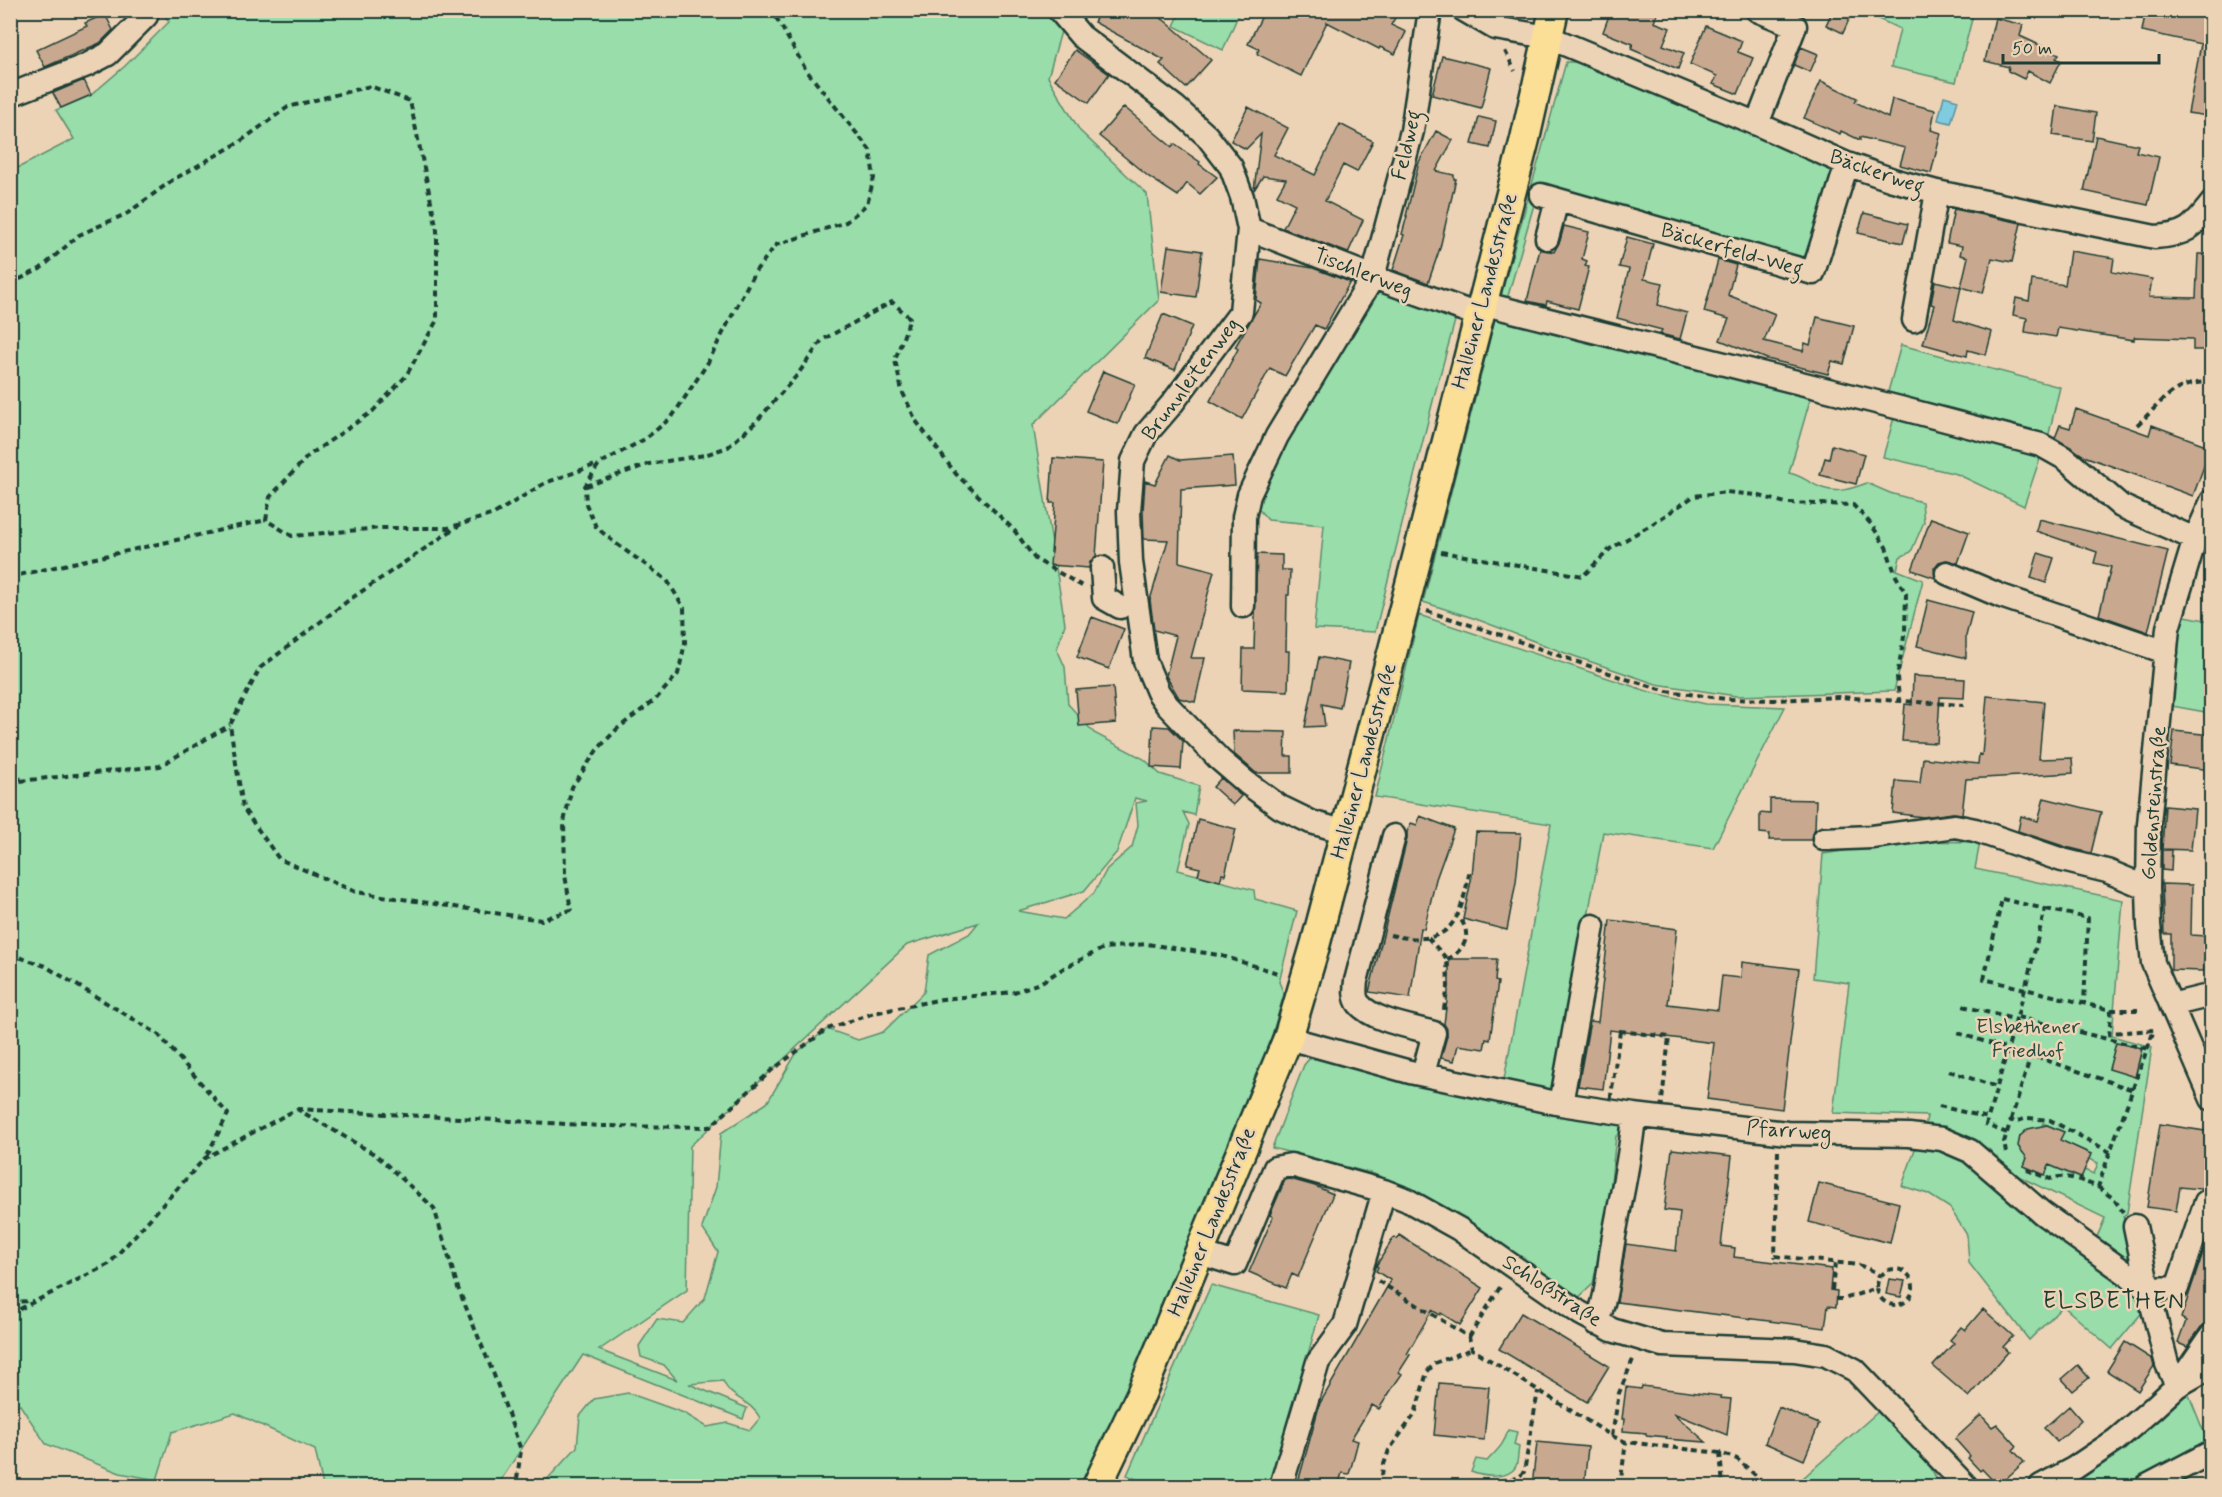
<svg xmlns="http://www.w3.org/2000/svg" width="2222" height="1497" font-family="Mynerve,sans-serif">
<rect width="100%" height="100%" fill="#edd3b5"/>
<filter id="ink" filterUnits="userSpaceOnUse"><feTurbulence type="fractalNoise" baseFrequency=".0167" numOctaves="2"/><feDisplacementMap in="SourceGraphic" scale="12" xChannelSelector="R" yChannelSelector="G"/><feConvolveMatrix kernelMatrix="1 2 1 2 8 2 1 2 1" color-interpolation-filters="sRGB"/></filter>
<g filter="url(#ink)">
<path fill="#98ddaa" stroke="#5c8d6f" stroke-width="1.5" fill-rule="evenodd" d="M162,11H1049L1062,28L1048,77L1080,131L1147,194L1159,300L1033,425L1065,624L1057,649L1065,667L1068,704L1094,733L1144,759L1160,774L1199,786L1194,815L1183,812L1189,824L1178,870L1254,890L1255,899L1297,911L1279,982L1284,994L1261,1073L1148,1351L1084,1486H541L577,1447L580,1416L594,1399L628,1393L684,1413L707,1427L728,1423L750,1430L760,1418C750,1399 731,1400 723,1381L689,1384L747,1408L743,1419L583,1355L497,1486H323L315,1450L235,1413L172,1432L157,1480L120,1473L46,1444L20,1405H11L10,172L74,139L56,110L91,95L125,66L169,22ZM1135,798L1147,801L1136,803L1138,825L1132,847L1107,869L1094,893L1064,919L1018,911L1084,891L1117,852ZM978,923L969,934L929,955L924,992L883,1032L858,1040L827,1029L797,1052L767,1103L721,1133L716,1187L702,1228L718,1252L705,1298L683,1323L657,1319L639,1346L641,1357L664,1365L677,1380L599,1350L687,1290L690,1146L907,945Z
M1181,11V10L1240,11L1223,50L1174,26Z
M1861,11H1974L1956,82L1891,67L1900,29Z
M1566,62H1588L1837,166L1810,250L1802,258L1790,260L1539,187L1506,303L1500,299Z
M1382,288L1455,315V321L1435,393L1375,632L1314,629L1324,525L1268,520L1254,504L1256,493L1372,294Z
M1496,315L1812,393L1789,473C1802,475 1808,483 1820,487C1836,494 1851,489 1867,483L1890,493L1922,502L1924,522L1911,552L1900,557L1897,570L1923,580L1894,691L1736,696L1656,684L1565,653L1476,619L1423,602Z
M1901,345L2060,387L2047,442L1886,399Z
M1895,414L2042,452L2024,506L1957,474L1883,457Z
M1419,615L1650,692L1706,704L1785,707L1713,848L1603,832L1556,1095L1503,1085L1551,824L1375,797Z
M2180,615L2211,621V713L2166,705Z
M1911,841L1980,842L1975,869L2123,900L2112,1036L2152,1047L2127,1213L2123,1216L2137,1269L2094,1244L2105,1218L2014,1174L2000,1164L1990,1150L1969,1139L1925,1128L1927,1116L1833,1113L1849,983L1813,978L1823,854ZM2116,1043L2142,1048L2136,1076L2109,1069ZM2043,1123L2063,1132L2060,1140L2091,1154L2089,1159L2098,1163L2094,1174L2084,1170L2080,1178L2049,1165L2044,1175L2024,1166L2028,1156C2014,1150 2017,1137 2028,1129L2039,1132Z
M1321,1058L1613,1120L1619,1124L1623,1136H1616L1609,1201L1593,1284L1577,1299L1430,1200L1374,1174L1272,1148L1304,1065L1309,1059Z
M1923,1144L1975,1163L2109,1267L2143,1300L2145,1309L2112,1349L2063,1306L2029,1340L1969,1263L1967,1235L1950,1208L1928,1194L1902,1186L1915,1149Z
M1211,1285L1319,1315L1271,1486H1151L1127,1475Z
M2187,1390L2207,1440L2129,1486H2063C2110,1461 2149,1426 2187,1390Z
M1880,1410L1931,1468L1940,1486H1794Z
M1508,1430L1517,1432L1514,1445L1519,1447C1518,1452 1518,1461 1516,1466C1509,1480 1483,1477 1471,1472L1476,1459L1487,1461C1496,1451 1505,1444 1508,1430Z"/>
<path fill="#80cbe0" stroke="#59929b" stroke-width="1.5" d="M1944,96L1958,100L1951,123L1938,120Z"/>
<path fill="#c8a990" stroke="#1f3d34" stroke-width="1.5" d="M1101,10H1148L1164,20L1211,60L1186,88L1160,64L1164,60L1094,22Z
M1265,10H1385L1396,16L1391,25L1406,32L1395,54L1380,47L1379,49L1327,22L1301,76L1257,54L1259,49L1248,44Z
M1611,10H1659L1654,22L1670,28L1663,45L1684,53L1678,69L1631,49L1633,44L1603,32Z
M1833,10H1842L1851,15L1843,33L1826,25Z
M2146,10H2211V99L2208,116L2188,113L2201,44L2142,31Z
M105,14L113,30L100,43L45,67L36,50L87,26L85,23Z
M1995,18L2023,25L2020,36L2059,54L2056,58L2061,61L2050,83L2028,71L2024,79L2008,71L2009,67L1985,61Z
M1706,26L1742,41L1738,52L1753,58L1738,94L1713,84L1717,76L1690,64Z
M1801,47L1818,54L1810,72L1794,65Z
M1075,50L1109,74L1089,103L1055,79Z
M1442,56L1491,68L1481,108L1432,95Z
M84,80L91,95L61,108L53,93Z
M1821,81L1857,98L1855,102L1888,118L1892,99L1935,110L1931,130L1941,133L1931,173L1900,165L1905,148L1860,137V140L1841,131L1840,134L1804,118Z
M2057,106L2096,113L2092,141L2053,135Z
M1124,107L1172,147L1174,144L1200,162L1199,164L1217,177L1200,194L1187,183L1178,196L1149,177L1099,136Z
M1248,107L1288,128L1274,155L1315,175L1340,124L1373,141L1357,172L1343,165L1325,201L1363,220L1348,253L1283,228L1295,204L1277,195L1286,179L1263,176L1254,190L1261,134L1246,149L1231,141Z
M1479,117L1496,121L1490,148L1472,144Z
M1436,131L1453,140L1436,171L1454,175V179H1456L1440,248L1428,283L1393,270L1404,235L1402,234L1407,216H1406L1419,162Z
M2096,136L2138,145L2136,152L2159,157L2148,205L2084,191Z
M1954,209L2021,223L2012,262L1992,258L1983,293L1961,287L1968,257L1960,255L1962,246L1947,243Z
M1864,213L1908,224L1903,243L1858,233Z
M1564,226L1589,232L1582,259L1587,261L1585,266L1589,267L1578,309L1547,301L1546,305L1527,301L1540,249L1554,252L1560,241Z
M1627,237L1653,244L1644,279L1663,283L1658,305L1687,313L1680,339L1660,334L1662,330L1617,318L1629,269L1619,267Z
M1168,246L1202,251L1196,297L1161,292Z
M2070,251L2114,258L2112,272L2152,279L2149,297L2196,298L2198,254H2211V350H2193V339L2134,337V340L2058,328L2056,337L2025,332L2027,318L2013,315L2016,298L2029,301L2032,280L2065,285Z
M1260,259L1313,268L1350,282L1324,329L1315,325L1285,376L1270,368L1242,419L1210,401L1238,349L1235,347L1261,303L1256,300Z
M1718,260L1736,265L1728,295L1775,314L1764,341L1803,351L1805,343L1810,345L1817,317L1854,326L1844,364L1832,361L1828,374L1767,359L1720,340L1729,319L1704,312Z
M1935,281L1961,287L1954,320L1992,332L1986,355L1968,350L1967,356L1923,344L1934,305L1931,304Z
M1163,314L1192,326L1175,370L1145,358Z
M1103,371L1135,384L1118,424L1086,411Z
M2076,409L2149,435L2152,425L2211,447L2193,496L2084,456L2055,438L2060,425L2070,428Z
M1832,445L1864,454L1856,484L1820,475L1825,458L1829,459Z
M1170,455L1180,460L1233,456L1235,485L1181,489L1179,562L1214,571L1191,658H1205L1195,702L1179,698L1166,676L1176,636L1154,630L1150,600L1168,540L1144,539L1143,511L1145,481L1155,484Z
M1053,458L1103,462L1096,556L1090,562L1089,568L1050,565L1055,503H1050Z
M1931,518L1969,532L1958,563L1946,560L1939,562L1934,568L1935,578L1912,570Z
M2039,519L2168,551L2148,632L2099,615L2111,567L2094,563L2097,552L2036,531Z
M2038,553L2054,558L2046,583L2031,578Z
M1257,554L1282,555V570H1290L1289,595H1287L1286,651H1289L1288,691L1242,689L1243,649H1254Z
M1928,600L1972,612L1966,636V658L1917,646Z
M1092,617L1124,629L1109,669L1077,657Z
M1319,657L1349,663L1340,708L1322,704L1325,726L1305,727Z
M1913,676L1965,679L1964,698L1940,697L1937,743L1902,741L1905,704L1912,705Z
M1113,687L1116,723L1079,726L1076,690Z
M1987,696L2044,702L2039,759L2072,758L2073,773L1966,779L1962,814L1953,813L1923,817L1893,813L1896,781L1920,783L1923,758L1978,764L1979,754L1982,755Z
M1153,726L1169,727L1183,741L1181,769L1151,767Z
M1233,731L1286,732L1285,756H1292V773H1256L1234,754Z
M2174,731L2211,735V770L2170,765Z
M1221,778L1241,796L1233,805L1213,787Z
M2044,798L2101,812L2091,853L2066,847L2018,831L2021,816L2038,821Z
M1770,799L1816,800L1815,829L1812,833L1811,840H1769L1770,834L1760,833V813L1770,814Z
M2165,806L2195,809L2191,850L2162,849Z
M1420,816L1454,829L1436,879L1424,929L1421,928L1410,998L1369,992L1407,839V832L1411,823L1417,825Z
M1198,819L1236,829L1225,875L1222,874L1220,881L1198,875L1200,868L1187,865Z
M1476,832L1521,833L1516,882L1507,930L1463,919L1472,876Z
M2162,850H2172L2171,871L2162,870Z
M2162,884L2192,885L2191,935L2206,936L2204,971L2171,970V934H2164Z
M1610,920L1677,929L1668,1004L1718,1010L1722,976L1741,978L1742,962L1799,969L1782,1109L1707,1099L1714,1043L1610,1030L1603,1089L1578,1086L1590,1021L1598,1022Z
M1449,959H1497L1495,981L1498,982L1490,1040L1486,1039L1484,1049L1458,1045L1454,1061L1441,1058L1447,1036V1029L1444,1024L1449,984Z
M2116,1043L2142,1048L2135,1077L2109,1069Z
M2160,1124L2211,1132V1190L2180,1187L2176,1211L2147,1207Z
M2047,1125L2064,1132L2060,1140L2091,1154L2081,1178L2049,1165L2045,1175L2024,1166L2027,1158L2018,1146L2020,1136L2028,1129Z
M1672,1149L1732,1156L1721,1246L1735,1248L1734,1257L1832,1269L1830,1290L1837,1291L1836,1307L1828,1306L1825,1328L1617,1302L1626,1244L1676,1251L1680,1212L1664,1210Z
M1290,1179L1315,1186L1333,1194L1298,1277L1292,1274L1286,1288L1249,1272L1273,1217L1270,1215L1285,1180Z
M1819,1183L1899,1203L1890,1243L1809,1222Z
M2211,1229V1315L2209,1322L2201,1327L2187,1347L2178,1343L2186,1321L2181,1318Z
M1399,1235L1483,1288L1460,1325L1441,1313L1440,1315L1432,1310L1407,1354L1410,1355L1399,1372L1402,1374L1393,1387L1379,1409L1372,1405L1351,1439L1358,1441L1352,1464L1349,1474L1342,1473L1338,1486H1297L1320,1403L1390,1282V1280L1376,1271L1378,1267L1376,1266L1394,1237L1397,1239Z
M1889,1279L1905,1281L1901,1297L1886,1294Z
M1983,1309L2013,1336L2003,1347L2008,1352L1969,1397L1933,1366L1954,1343L1950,1340L1961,1327L1965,1330Z
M1521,1313L1609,1366L1587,1402L1499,1349Z
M2125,1342L2152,1359L2154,1366L2138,1391L2107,1371Z
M2078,1365L2089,1378L2073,1391L2062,1379Z
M1439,1383L1489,1387L1484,1440L1434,1435Z
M1642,1386L1721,1396L1720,1398L1731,1399L1727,1435L1673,1413L1706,1442L1666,1439L1667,1437L1646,1435V1433L1623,1431L1624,1419H1622L1626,1387L1641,1389Z
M2069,1406L2081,1420L2057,1442L2044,1428Z
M1779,1407L1819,1424L1804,1460L1765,1443Z
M1981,1415L1992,1427L1997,1424L2017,1446L2013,1450L2024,1462L1998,1486L1982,1469L1980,1471L1968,1458L1970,1456L1955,1439Z
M1537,1442L1588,1447L1584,1486H1532Z"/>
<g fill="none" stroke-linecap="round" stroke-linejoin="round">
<g stroke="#1f3d34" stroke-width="27">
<path id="minor" d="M1059,10L1081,36L1175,107L1207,136L1231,167L1242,197L1249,229L1241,312L1171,405L1146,434L1133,461L1129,511L1131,562L1145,661L1158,692L1167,705L1220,760L1247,783L1280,807L1311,822L1346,832
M1464,10L1495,28L1548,37L1757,124L1847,164L1893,180L1937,192L2155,237C2187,235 2192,228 2212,203
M10,95L87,65L108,54L146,16
M1757,124L1795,26L1757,10
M1541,195L1813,273L1847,164
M1249,229L1373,277L1478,315
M1547,238L1557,200
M1481,303L1900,408L2041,445L2066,459L2121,506L2195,539
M1914,320L1937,192
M2212,501L2195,539L2168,628L2149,824L2148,888L2149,925L2153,963L2212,1099
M1102,568L1104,598L1120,607
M1947,573L2001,596L2166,652
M1243,606L1244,517L1249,495L1277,436L1373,277L1412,131L1430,10
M1394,836L1356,981C1355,989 1354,998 1359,1004C1373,1021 1413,1027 1434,1033L1423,1074
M1824,839L1872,837L1955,826L1975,830L2062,860L2107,871L2148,888
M2171,1005L2212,995
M1288,1038L1410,1072L1561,1104L1634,1115L1787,1133L1909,1135L1942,1139L1970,1151L2042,1213L2148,1289L2167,1364L2177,1386L2212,1366
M1561,1104L1593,926
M2135,1226L2148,1289L2177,1288L2206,1202
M1200,1253L1235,1264L1275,1168L1291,1165L1384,1191L1407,1200L1459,1229L1580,1313L1612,1330L1662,1345L1794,1350L1826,1355L1855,1370L1966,1486
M1596,1323C1608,1297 1608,1270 1613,1242C1620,1200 1631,1158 1634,1115
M1281,1486L1318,1362L1345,1325L1384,1191
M2041,1486L2073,1469L2116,1440L2152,1409L2177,1386L2212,1335
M2147,1486L2212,1452"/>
</g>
<g stroke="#1f3d34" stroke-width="33">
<path id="major" d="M1097,1486L1141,1394L1288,1038L1315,946L1405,604L1525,139L1554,10"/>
</g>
<path stroke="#1f3d34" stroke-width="4" stroke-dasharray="6 4.5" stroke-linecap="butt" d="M1505,51L1515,71
M10,284L40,269L79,235L128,213L171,181L238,143L288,107L370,86L410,101L437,230V320L406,376L373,411L308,456L270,497L266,520L292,536L381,528H448L494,514L545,483L598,464
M2137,425C2164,401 2171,382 2212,382
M586,486L649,464L705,455L728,447L756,422L798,374L822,340L892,302L910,318L895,360L902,391L916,421L956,474L1014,530L1035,559L1084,587
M461,524L349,600L260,668L230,725L243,808L279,859L356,892L541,920L571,910L565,875L564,822L572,787L597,750L617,729L656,699L678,674L685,643L684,608L667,580L615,543L596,527L586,504L585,486L599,464L645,439L672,417L707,364L754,273L776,245L846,222L867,204L874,178L870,150L806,70L772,10
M1441,552L1583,576L1610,549L1654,523L1694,496L1726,492L1756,495L1786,503L1853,505L1871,524L1886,547L1896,576L1906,594L1905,631L1897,677L1899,699
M10,577L266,520
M1427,611L1501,635L1623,678L1667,691L1726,699L1775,700L1838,697L1964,705
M10,774L21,779
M10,782L160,766L230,725
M2002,899L2045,909L2025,989L1984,979Z
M2046,909L2088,918L2084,1003
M1390,935C1451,948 1460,923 1470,869
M1428,938L1447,959L1448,987L1443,1014
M10,954L45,966L158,1034L228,1114L206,1157
M1447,959C1466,950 1473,933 1458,916
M1963,1006L2017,1020
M2111,1010H2141
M2018,1017L2148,1049
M1620,1031L1669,1037L1661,1110L1610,1103Z
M1958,1033L2008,1049
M1949,1071L1997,1087
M1939,1106L1988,1118
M297,1109L602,1126L710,1127L772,1070L827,1029L874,1013L942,999L1014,992L1040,983L1064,968L1104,948L1147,944L1219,955L1281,974
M2011,1120L2031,1055L2133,1090
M2007,1133L1986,1125L2025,989L2111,1010L2109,1038
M1778,1151L1775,1256L1859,1265L1873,1271L1880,1276
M2006,1153L2004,1142L2011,1120L2015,1122L2027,1118L2050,1120L2110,1152L2154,1030L2110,1033
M2027,1170L2050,1179C2066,1173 2082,1181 2098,1187L2110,1152
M2098,1187L2114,1199L2123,1212
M1877 1287a18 18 0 1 1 36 0a18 18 0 1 1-36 0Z
M1378,1281L1469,1337L1472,1349L1612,1436L1626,1442L1720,1453L1737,1459L1768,1486
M1832,1290L1835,1263
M1836,1299H1844L1877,1288
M10,1302L33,1301
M10,1314L109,1264L205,1158L297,1109L376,1155L434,1208L458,1288L494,1375L521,1450L516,1486
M1469,1337L1502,1284
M1612,1436L1619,1393L1634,1357
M1720,1453L1723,1486
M1381,1486L1383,1467L1389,1450L1415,1414L1427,1372L1435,1363L1472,1349
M1480,1486L1485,1484L1517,1478L1524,1472L1538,1391
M1620,1486L1626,1442"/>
<use href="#minor" stroke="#edd3b5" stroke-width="22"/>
<use href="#major" stroke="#fbdf96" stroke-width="28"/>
</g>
</g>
<g text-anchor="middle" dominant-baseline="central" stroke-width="5" stroke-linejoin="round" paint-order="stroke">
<g font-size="21" fill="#1f3d34" stroke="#edd3b5">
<text transform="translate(1407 145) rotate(-77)">Feldweg</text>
<text transform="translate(1877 172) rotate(19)">Bäckerweg</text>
<text transform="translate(1732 250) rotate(16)">Bäckerfeld-Weg</text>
<text transform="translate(1363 273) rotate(21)">Tischlerweg</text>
<text transform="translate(1485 291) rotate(-75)">Halleiner Landesstraße</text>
<text transform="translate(1191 379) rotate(-53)">Brunnleitenweg</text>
<text transform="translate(1364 761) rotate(-75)">Halleiner Landesstraße</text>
<text transform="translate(2154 803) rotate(-86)">Goldensteinstraße</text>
<text transform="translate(1789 1131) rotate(4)">Pfarrweg</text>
<text transform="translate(1212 1222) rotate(-68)">Halleiner Landesstraße</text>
<text transform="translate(1552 1291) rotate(33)">Schloßstraße</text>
</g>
<g font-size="21" fill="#2b4d40" stroke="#edd3b5">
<text x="2028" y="1027">Elsbethener<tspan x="2028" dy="24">Friedhof</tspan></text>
</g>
<g font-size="24" letter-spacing="1.5" fill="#1f3d34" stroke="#edd3b5">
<text x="2114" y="1301">ELSBETHEN</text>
</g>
</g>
<rect width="2222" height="1497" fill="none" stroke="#edd3b5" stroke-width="36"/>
<rect x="18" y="18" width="2186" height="1461" fill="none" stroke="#1f3d34" stroke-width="2" filter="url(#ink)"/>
<path d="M2003 54v9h156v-9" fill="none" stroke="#1f3d34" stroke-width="3"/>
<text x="2012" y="54" font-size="18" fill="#1f3d34" stroke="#edd3b5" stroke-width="4.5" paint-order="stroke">50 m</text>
</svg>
